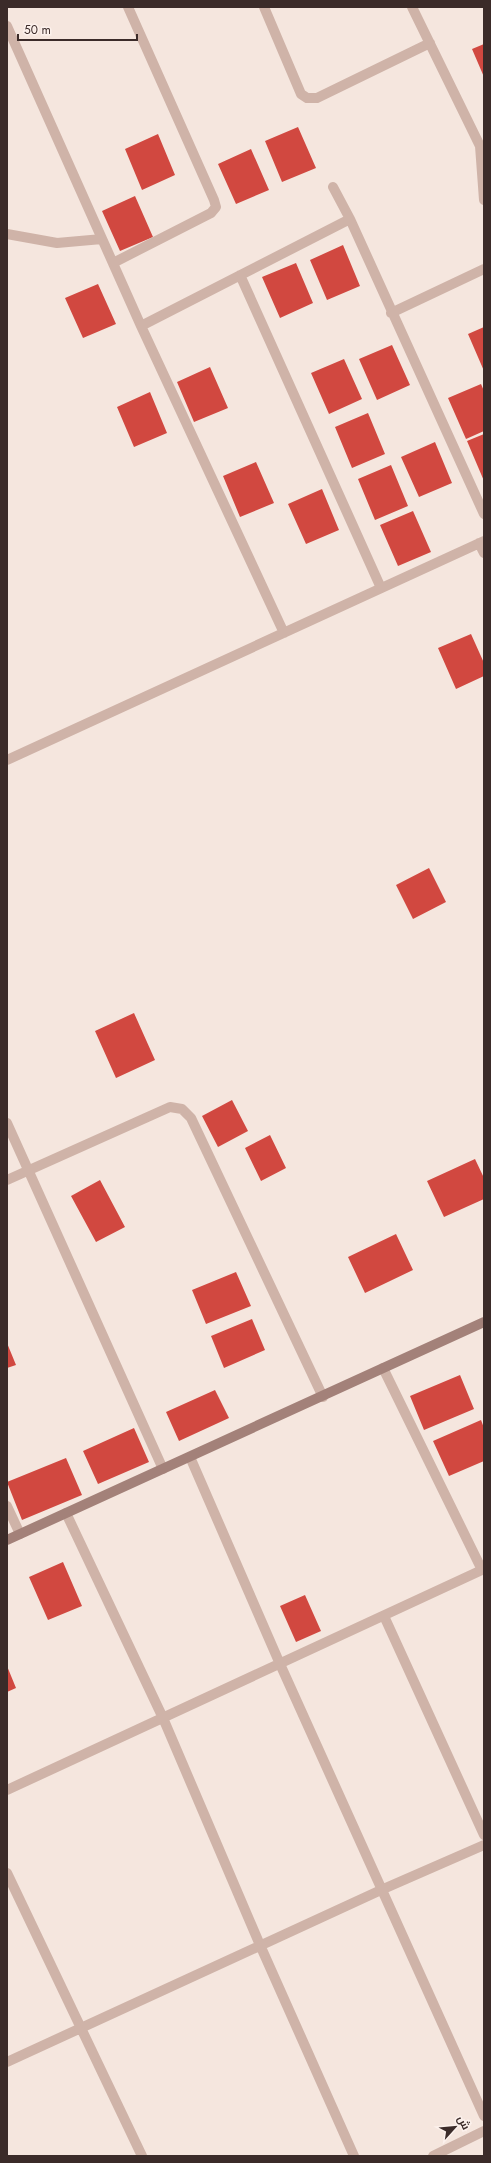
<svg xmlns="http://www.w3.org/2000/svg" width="491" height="2163" font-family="Jost,Cairo,sans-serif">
<rect width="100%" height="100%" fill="#f5e6de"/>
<path fill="#d14840" d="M484,44V77L472,49Z
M298,127L316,168L282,182L265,141Z
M158,134L175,175L142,190L125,149Z
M251,149L269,190L236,204L218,164Z
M135,196L153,237L120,251L102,211Z
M343,245L360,286L327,300L310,260Z
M296,263L313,303L280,318L262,277Z
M98,284L116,324L83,338L65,298Z
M484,327V371L468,334Z
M392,345L410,385L377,400L359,359Z
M344,359L362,399L329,414L311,373Z
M210,367L228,408L194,422L177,382Z
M481,384L484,391V431L466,439L448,398Z
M150,392L167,433L134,447L117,407Z
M368,413L385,454L352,468L335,427Z
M484,434V481L467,441Z
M435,442L452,483L419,497L401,457Z
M256,462L274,503L240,517L223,476Z
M391,465L408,506L375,520L358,479Z
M322,489L339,530L306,544L288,504Z
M413,511L431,552L398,566L380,525Z
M471,634L484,663V676L456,689L438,648Z
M429,868L446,902L413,919L396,885Z
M134,1013L155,1060L116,1078L95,1031Z
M232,1100L248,1131L218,1147L202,1116Z
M270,1135L286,1168L261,1181L245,1148Z
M475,1159L484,1178V1199L444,1217L427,1181Z
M100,1180L125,1227L96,1242L71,1196Z
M396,1234L413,1270L365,1293L348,1257Z
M236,1272L251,1306L206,1324L192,1290Z
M252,1319L265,1350L224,1368L211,1336Z
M7,1343L16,1365L7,1368Z
M460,1375L474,1409L424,1430L410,1396Z
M215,1390L229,1418L179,1441L166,1412Z
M481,1420L484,1428V1461L449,1476L433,1441Z
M134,1428L149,1462L98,1484L83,1451Z
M66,1458L82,1495L22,1520L7,1482Z
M63,1562L82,1606L48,1620L29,1577Z
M305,1595L321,1631L296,1642L280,1606Z
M7,1666L16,1688L7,1692Z"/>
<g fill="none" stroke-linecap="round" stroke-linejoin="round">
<path stroke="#cfb3a8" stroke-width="10" d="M264,7L301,94L307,98H317L430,43
M412,7L480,146L484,200
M7,26L141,326L284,633
M333,187L350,219L484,514
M7,234L57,243L102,239
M113,263L211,213L216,207L214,200L128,7
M240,275L381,588
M391,313L484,269
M141,326L350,219
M479,543L484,553
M7,760L484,541
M7,1123L163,1469
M7,1180L170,1107L182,1109L191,1118L323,1397
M383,1368L482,1570
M190,1457L280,1664L484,2116
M7,1506L20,1534
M66,1513L163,1718L260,1945L354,2156
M384,1616L484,1835
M7,1790L484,1569
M7,1873L142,2156
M7,2062L381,1890L484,1845
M433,2156L484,2131"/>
<path stroke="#a38179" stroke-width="10" d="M7,1540L484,1322"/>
</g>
<rect width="491" height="2163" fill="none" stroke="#3b2b29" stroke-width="16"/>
<g transform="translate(455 2127) rotate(63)" stroke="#fcf1ec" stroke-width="3" paint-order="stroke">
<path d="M0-3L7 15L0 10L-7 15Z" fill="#3b2b29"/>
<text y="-6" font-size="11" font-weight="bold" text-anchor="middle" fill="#3b2b29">ش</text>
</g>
<path d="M18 34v6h119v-6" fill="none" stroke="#3b2b29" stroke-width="2"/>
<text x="24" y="34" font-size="12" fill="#3b2b29" stroke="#fcf1ec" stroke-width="3" paint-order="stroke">50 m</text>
</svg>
